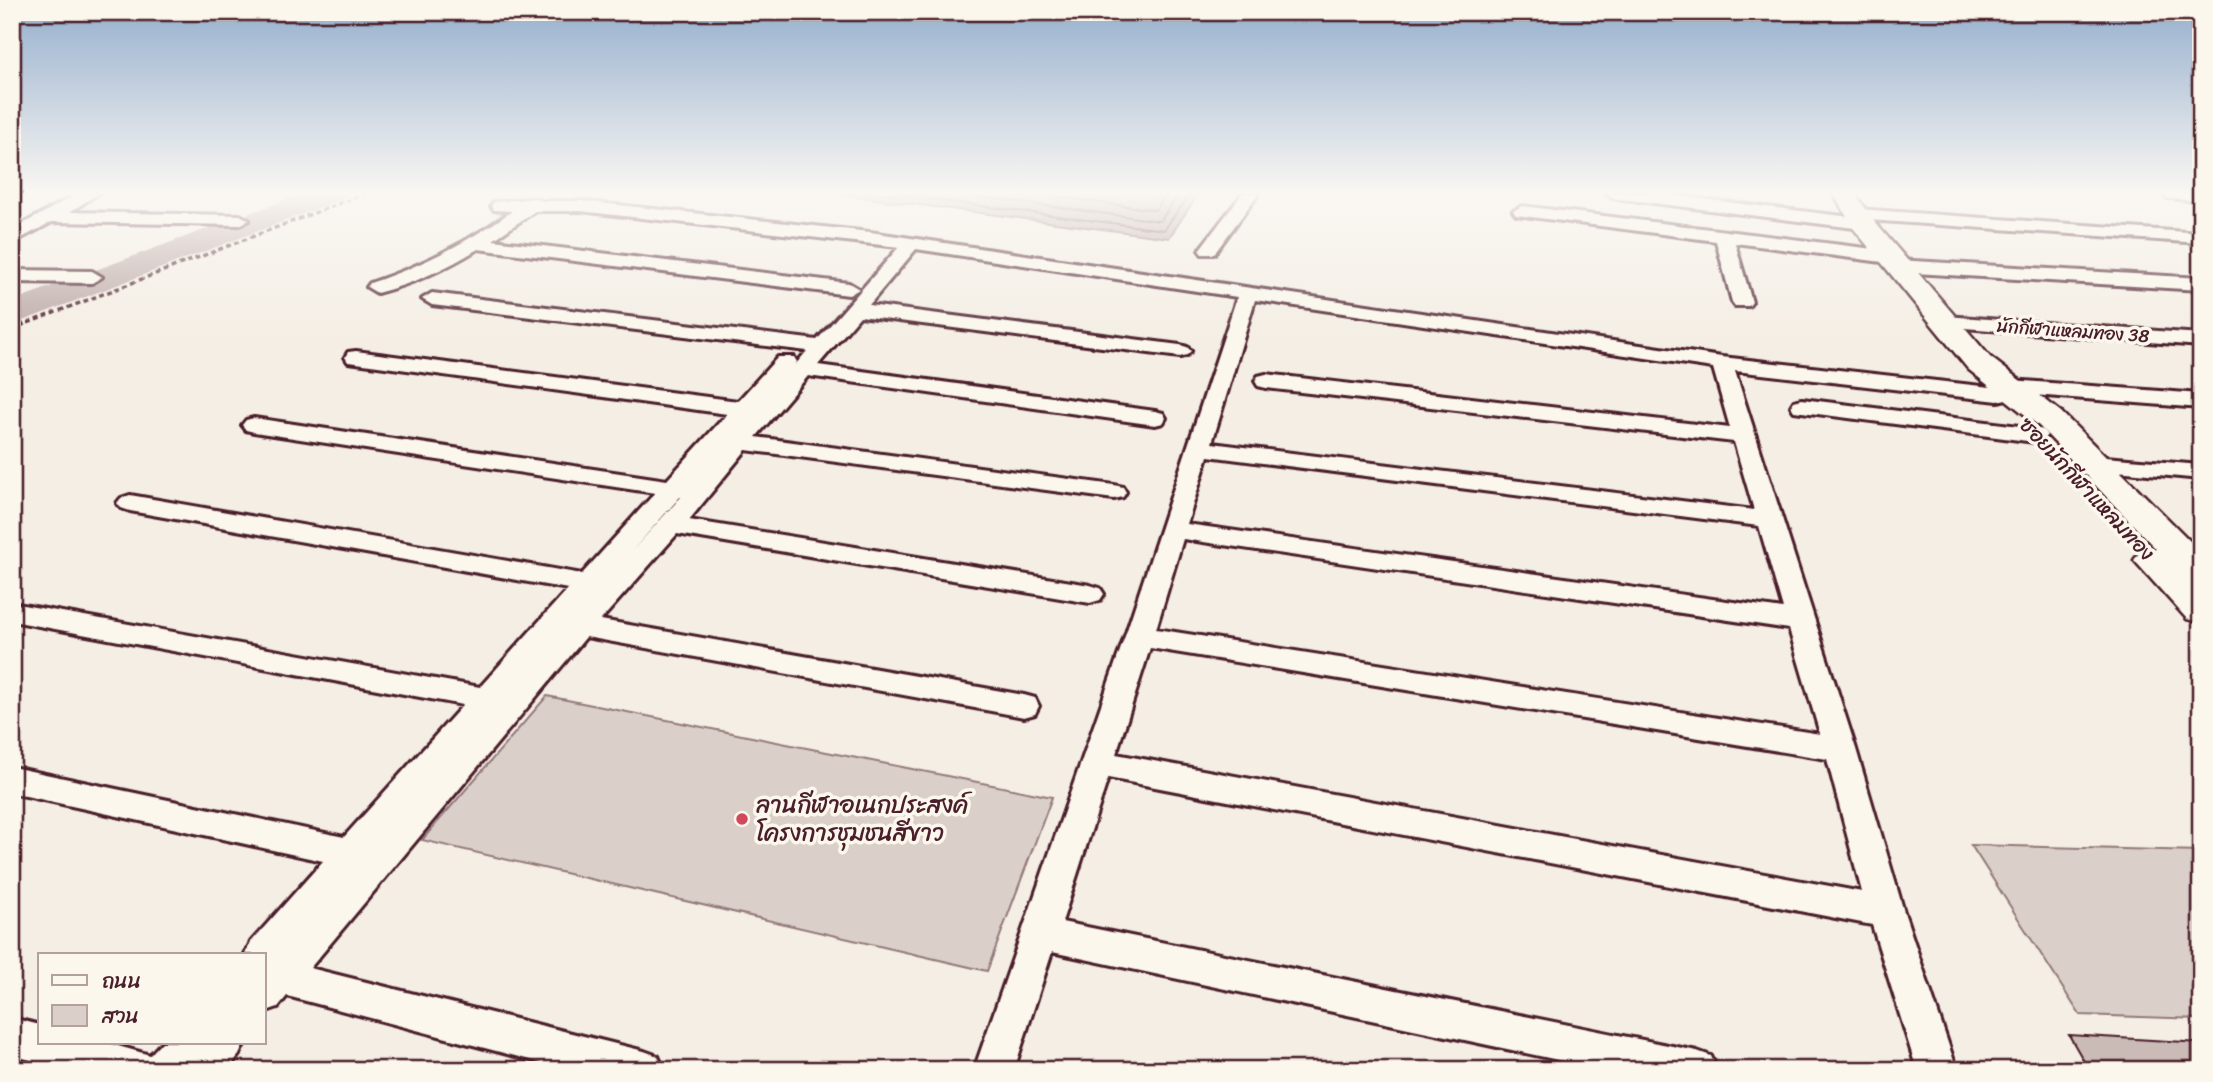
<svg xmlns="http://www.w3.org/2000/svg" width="2213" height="1082" font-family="Sriracha,'Playpen Sans Thai',sans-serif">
<rect width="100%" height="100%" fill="#f4eee4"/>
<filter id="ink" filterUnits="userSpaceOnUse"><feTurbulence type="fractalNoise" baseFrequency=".0143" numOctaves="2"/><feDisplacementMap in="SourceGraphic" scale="14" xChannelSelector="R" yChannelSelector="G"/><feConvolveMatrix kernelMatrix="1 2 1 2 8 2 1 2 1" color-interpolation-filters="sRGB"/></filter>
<g filter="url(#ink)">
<path fill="#dbd0c9" stroke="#92787a" stroke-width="2" d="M547,696L1052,797L987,971L422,840Z
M1971,845L2201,851V1019L2080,1015Z"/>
<path fill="#baa7a5" stroke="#8d7174" stroke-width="2" d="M830,193H1199L1169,238Z"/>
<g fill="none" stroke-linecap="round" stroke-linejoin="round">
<path stroke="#77555c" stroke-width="2" d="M883,193L1164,230L1191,193
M949,193L1160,221L1180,193
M1028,193L1155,210L1168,193"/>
<path fill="#baa7a5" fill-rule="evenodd" d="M304,193H346L342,199L12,325V301Z"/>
</g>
<path fill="#cabbb6" stroke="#4a1f2b" stroke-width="2" d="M2069,1035L2201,1043V1070H2089Z"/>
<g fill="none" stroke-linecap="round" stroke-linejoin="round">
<g stroke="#4a1f2b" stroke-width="6">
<path id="street" d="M79,193H99L70,212L240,215L249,220L240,225L52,222L12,243V230Z
M1243,193H1259L1214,254H1202L1199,250Z
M1606,193H1651L1851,217L1848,214L1851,210L1857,209L2201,233V243L1868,220L1872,224L1863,229L1614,198Z
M2159,193H2201V201L2167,198Z
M535,198L542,201H580L870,232L1722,357L1999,388L2002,382L2010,380L2201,394V408L2009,393L2006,399L1998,401L1735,371L1856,749L1904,912L1957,1070H1917L1872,925L1108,778L1062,922L1697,1051L1711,1056L1717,1070H1605L1052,952L1014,1070H974L1125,636L1237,297L916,249L869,305L1180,345L1187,347L1191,351L1187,355L1180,357L860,316L818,365L1155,411L1163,413L1166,418L1163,423L1155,425L808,376L756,437L1114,485L1123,487L1126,492L1123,497L1114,499L746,450L689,520L1090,585L1100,588L1104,594L1100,600L1090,603L677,534L601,620L1024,695L1035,698L1039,706L1035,714L1024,717L586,637L310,968L644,1051L658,1056L664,1070H568L287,996L278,1007L264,1012V954H245L251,942L323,861L12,793V767L344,837L463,705L12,621V603L480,687L568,589L130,511L121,508L117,503L121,498L130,495L582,574L655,493L254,432L246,430L242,425L246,420L254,418L667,480L727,414L356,363L348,362L345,357L348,352L356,351L738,401L778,357H794L797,362L795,365L807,351L432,305L422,299L432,293L817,340L899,247L580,211H535L493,240L849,283L859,289L849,295L478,249C447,268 413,284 377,293L367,287L370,283C422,266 468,242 512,211L494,210L491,206L494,202ZM1255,300L1713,368L1730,428L1266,374L1258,376L1255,381L1258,386L1266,388L1734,442L1754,510L1212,443ZM1208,456L1759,526L1783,609L1187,524ZM680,497H681L631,552ZM1183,539L1789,629L1820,734L1156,629ZM1150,648L1827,759L1862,892L1116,754Z
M1522,206L1890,251L1897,253L1899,257L1897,260L2201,278V290L1897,272L1890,270L1888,266L1890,263L1735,243L1752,302L1749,306H1735L1732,302L1716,241L1516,215L1513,211Z
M12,270L92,271L102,277L92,283L12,282Z
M1945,316L2201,334V346L1938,326L1935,322L1938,318Z
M1802,399L2035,428L2043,430L2047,435L2043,440L2035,442L1794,411L1791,406L1794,401Z
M2093,456L2201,465V479L2084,468L2081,463L2084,458Z
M12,1018L40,1025V1042H104L150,1055L162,1042H245L239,1055L227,1070H67L12,1055Z"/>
</g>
<g stroke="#4a1f2b" stroke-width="5">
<path id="secondary" d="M1833,193H1855L1873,220L1990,357L2061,412L2201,552V623L2187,619L2134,560L2140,552L2156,549L2039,426L1968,369L1854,229Z"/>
</g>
<path stroke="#4a1f2b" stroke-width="3.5" stroke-dasharray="5 3.5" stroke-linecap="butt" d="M12,329L366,193"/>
<use href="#street" fill="#fbf7ec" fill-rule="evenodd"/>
<use href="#secondary" fill="#fbf7ec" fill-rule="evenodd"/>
</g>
</g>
<linearGradient id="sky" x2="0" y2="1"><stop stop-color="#95afcd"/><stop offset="0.56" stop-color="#faf7f3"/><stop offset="1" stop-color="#faf7f3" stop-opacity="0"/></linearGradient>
<rect width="2213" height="344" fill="url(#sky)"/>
<circle fill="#d1495b" stroke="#fbf7ec" stroke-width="2.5" cx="742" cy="819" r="7"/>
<g text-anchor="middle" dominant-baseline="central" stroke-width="7" stroke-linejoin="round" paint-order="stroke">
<g font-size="18" fill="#4a1f2b" stroke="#fbf7ec">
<text transform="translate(2073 331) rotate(4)">นักกีฬาแหลมทอง 38</text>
</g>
<g font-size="21" fill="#4a1f2b" stroke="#fbf7ec">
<text transform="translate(2087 489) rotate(47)">ซอยนักกีฬาแหลมทอง</text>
</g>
<g font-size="24" fill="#4a1f2b" stroke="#fbf7ec" text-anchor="start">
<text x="756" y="805">ลานกีฬาอเนกประสงค์<tspan x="756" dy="28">โครงการชุมชนสีขาว</tspan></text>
</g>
</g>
<rect width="2213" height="1082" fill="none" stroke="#fbf7ec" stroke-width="42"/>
<rect x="21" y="21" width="2171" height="1040" fill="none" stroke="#4a1f2b" stroke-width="2.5" filter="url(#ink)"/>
<rect x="38" y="953" width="228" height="91" fill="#fbf7ec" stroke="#b4a19f" stroke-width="2"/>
<rect x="52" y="975" width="35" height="10" fill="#fbf7ec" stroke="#b4a19f" stroke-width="2"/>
<text x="102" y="988" font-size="21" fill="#4a1f2b">ถนน</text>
<rect x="52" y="1005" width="35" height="21" fill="#dbd0c9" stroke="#b4a19f" stroke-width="2"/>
<text x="102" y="1023" font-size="21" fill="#4a1f2b">สวน</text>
</svg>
